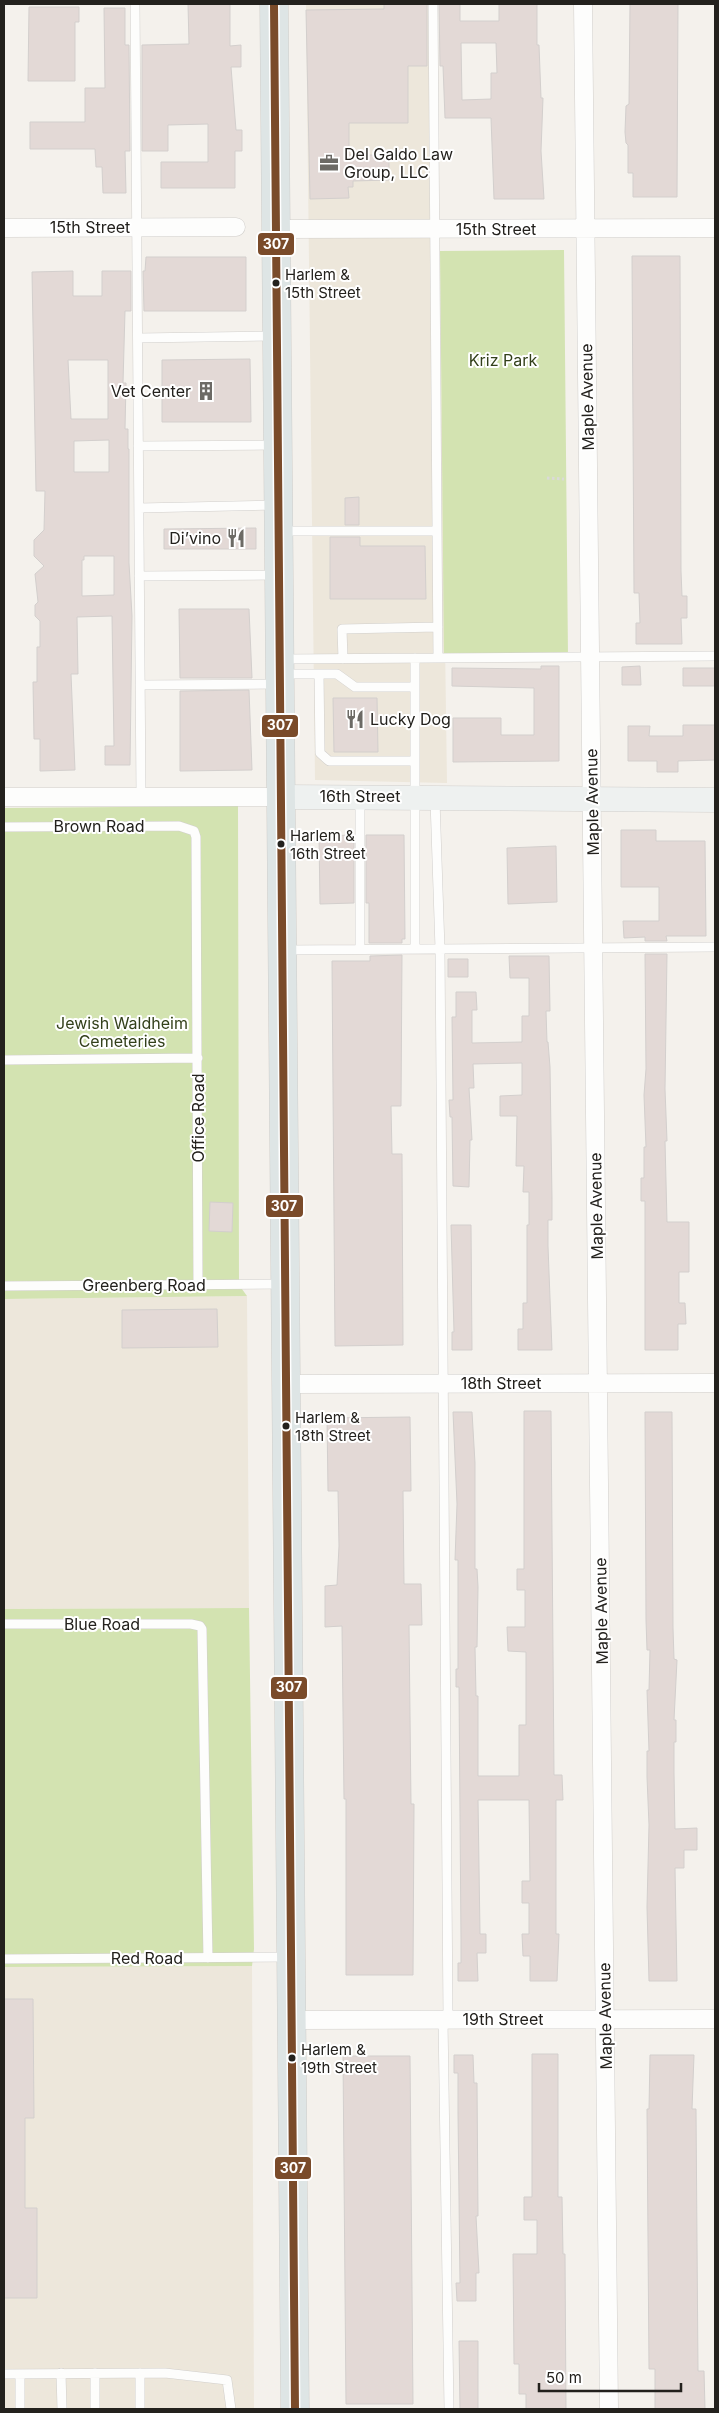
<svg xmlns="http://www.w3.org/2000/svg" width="719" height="2413" font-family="Inter,sans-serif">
<rect width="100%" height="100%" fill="#f4f1ec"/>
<path fill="#ede7db" d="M306,4H436L447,783L315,780Z
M247,1296L249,1608L4,1609V1299Z
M252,1966L254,2409H4V1967Z"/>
<path fill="#d3e3b1" d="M564,250L568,656L444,657L440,251Z
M238,806L239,1285L247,1296L4,1299V808Z
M249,1608L254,1949L252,1966L4,1967V1609Z"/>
<path fill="#e3d9d6" stroke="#d3cfcd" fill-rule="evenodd" d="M188,4H230V46L241,45V67H231L236,130H242V151H235V188H161V162H208V124L168,125V151H142V45L189,44Z
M384,4H427V66H408V123H349V155H389V180L353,181V187H348L349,198L310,199L306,10L384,9Z
M439,4H460V21H499V4H537V45H539L541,98H543L541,151L544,199H494L491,118H445L443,66H440ZM461,43H496L497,73H491V99L462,100Z
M630,4H678L677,197H633V173H628V145L626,143L625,132L626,106L629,104Z
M29,7H79V22H75V81H28Z
M104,8H125V45H129L130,151H125L126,193H103L102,167H96L95,149H30V122H85V88H105Z
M632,256H680L681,571L682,596H687V618H681L682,644H636V623H640L639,593H634Z
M146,257H246V311H144L143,271H145Z
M73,271V296H102V271H131V311H125L123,383H126L125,429H128V449H129V563L132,616L130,765H105V746H114L112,616L77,617L78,674H71L75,770L40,771V739H34L33,682H37V647H40V621L35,616V605L38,602L35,574L44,566L34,556V540L44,530L45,491H36L32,272ZM68,360H108V419H71ZM109,440V472H74V441ZM84,556H114V595L82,596V560H84Z
M250,359L251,422H162V360Z
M359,497V525H345V498Z
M256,528V549H164V529Z
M330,537H360V546H425L426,599H330Z
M179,609H249L252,678H180Z
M541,666H559V761L453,762V718H501V735H534V688L452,686V668L541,669Z
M640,666L641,685H622V667Z
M683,668H715V686H683Z
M249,690L252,770L180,771V691Z
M333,698H377L378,752H334Z
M683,725H715V760L678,761V772H657V761H628V726H650L649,736H683Z
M621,830H656V841H705L706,936H666L667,941H645V937L624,938L623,921H659V887H621Z
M354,835V903L320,904L319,836Z
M366,835H404L405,939H402V943H369V903H366Z
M556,846L557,902L508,904L507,848Z
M645,954H667L665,1089L667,1141H665L667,1222H689V1272H679V1303H685L686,1324H678V1350H645V1201H641V1178H644V1147H646L644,1095L646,1069Z
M402,955L401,1106H391L392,1154H402L403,1345L335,1346L332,961H370V956Z
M509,956H549L550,1011H546L547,1042H548L550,1067L552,1199V1220H548V1246L552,1350H518V1329H523V1303H527V1225H529V1192H523L524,1166H516L517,1116H500V1096L522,1095V1063L473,1064L474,1088H469L472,1140H470L469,1187L453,1186L452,1117H450L449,1100H453L452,1017H456V992H476L477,1010H472V1043L522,1042V1016H529V978H510Z
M448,959H468V977H448Z
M210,1202L233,1203L232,1232L209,1231Z
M451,1225H471L472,1350H452V1332H454Z
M217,1309L218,1347L122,1348V1310Z
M524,1411H551L554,1775H562L563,1800H556V1934H559L557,1981H530V1956H523L522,1934H529V1903H522V1881H530L529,1800H478L480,1934H486V1953H477L478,1981H458V1963H461V1940L459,1687H456V1669H458V1560H455L457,1504L453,1412H472L475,1463V1569H477L478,1587L477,1647H475L476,1696H478V1776H519V1725H526V1652L508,1651L507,1627H525V1590H517V1569H524Z
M645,1412H672L673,1628L674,1659L677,1660L674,1720H676V1742H674V1773L675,1829L697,1828V1850H684V1868H675L677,1981H649L647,1907L649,1825L647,1777V1751H649L647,1690H649L650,1650H647L646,1620Z
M410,1417L411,1491H403L404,1584H421L422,1625H409L411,1804H414L413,1975H346V1799H344L342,1626L325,1627V1586L337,1585L339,1546L338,1491H328L327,1418Z
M4,1999H33L34,2118H25V2208H37V2298H4Z
M532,2054H558V2197H562L563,2254H565L566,2409H526V2394H519V2364H514L513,2254H537V2220H524V2197H532Z
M454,2055H473L474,2083H477L478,2216H476L479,2273H476V2301H457L456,2283H460L458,2112V2073H454Z
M650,2055H694L692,2109H696L698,2371H704L705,2409H655V2369H649L647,2109H649Z
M343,2056H410L413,2404H346Z
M459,2341H478V2409H460Z"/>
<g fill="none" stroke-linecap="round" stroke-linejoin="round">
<g stroke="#d1cfcc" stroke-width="10">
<path id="lane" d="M135,4L141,796
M433,4L438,658
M138,338L275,336
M138,446L275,445
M139,508L276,505
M283,531H437
M139,576L276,575
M415,658V687
M283,659L715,656
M343,659L342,629L438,627
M283,674H337L355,687H415V949
M319,674L320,753L329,761H415
M140,685L277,684
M435,800L440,949L448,2019
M4,827L179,826L194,831L196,837L198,1285
M360,949V799
M286,950L715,947
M4,1060L198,1058
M4,1286L283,1284
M4,1624H191L200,1626L202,1629L208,1958
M4,1959L288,1957
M443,2020L449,2409
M61,2373L62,2409
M95,2373V2409
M4,2374L165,2373L227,2380L231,2409
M20,2374V2409
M140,2409V2373"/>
</g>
<g stroke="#d1cfcc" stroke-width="19">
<path id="street" d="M583,4L609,2409
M4,228L236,227
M276,229L715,228
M4,797H281
M286,1384L715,1383
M291,2020L715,2019"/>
</g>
<g stroke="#d1cfcc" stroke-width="25">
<path id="secondary" d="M281,797L715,800"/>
</g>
<g stroke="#cfcecb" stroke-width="29">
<path id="primary" d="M274,4L295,2409"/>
</g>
<path stroke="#dadad8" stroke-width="3" stroke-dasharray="2.5 2.5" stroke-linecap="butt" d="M547,478L564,479"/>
<use href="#lane" stroke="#fdfdfc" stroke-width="9"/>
<use href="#street" stroke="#fdfdfc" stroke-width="18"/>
<use href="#secondary" stroke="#eef1f0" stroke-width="24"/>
<use href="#primary" stroke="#dee5e5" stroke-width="28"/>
<g stroke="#fff" stroke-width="11">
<path id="bus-1" d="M274,4L295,2409"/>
</g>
<use href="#bus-1" stroke="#7a4b2a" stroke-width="8"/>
</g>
<defs>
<g id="office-bare" transform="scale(1.5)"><path d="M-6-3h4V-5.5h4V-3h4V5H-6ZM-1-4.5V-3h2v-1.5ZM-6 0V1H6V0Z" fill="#6c6a65" stroke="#fff" stroke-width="2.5" paint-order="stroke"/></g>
<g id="building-bare" transform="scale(1.5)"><path d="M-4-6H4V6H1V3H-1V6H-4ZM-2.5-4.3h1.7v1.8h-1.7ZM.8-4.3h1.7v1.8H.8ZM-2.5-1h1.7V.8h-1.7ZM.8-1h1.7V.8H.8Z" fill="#6c6a65" stroke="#fff" stroke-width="2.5" paint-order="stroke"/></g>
<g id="restaurant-bare" transform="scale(1.5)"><path d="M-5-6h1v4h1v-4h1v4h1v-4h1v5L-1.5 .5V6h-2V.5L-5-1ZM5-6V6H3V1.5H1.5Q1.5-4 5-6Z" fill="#6c6a65" stroke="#fff" stroke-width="2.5" paint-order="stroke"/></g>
</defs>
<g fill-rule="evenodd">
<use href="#office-bare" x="329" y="163"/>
<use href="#building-bare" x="206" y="391"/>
<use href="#restaurant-bare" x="236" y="538"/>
<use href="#restaurant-bare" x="355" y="719"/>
</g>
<g fill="#23211d" stroke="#fff" stroke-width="2">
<circle cx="276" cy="283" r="4.5"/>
<circle cx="281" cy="844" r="4.5"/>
<circle cx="286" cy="1426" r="4.5"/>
<circle cx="292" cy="2058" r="4.5"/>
</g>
<g text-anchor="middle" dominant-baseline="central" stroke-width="4" stroke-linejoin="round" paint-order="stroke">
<g font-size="15" fill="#23211d" stroke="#fff" text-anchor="start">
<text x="285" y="274">Harlem &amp;<tspan x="285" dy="18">15th Street</tspan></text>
<text x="290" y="835">Harlem &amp;<tspan x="290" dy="18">16th Street</tspan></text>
<text x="295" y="1417">Harlem &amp;<tspan x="295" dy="18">18th Street</tspan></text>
<text x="301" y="2049">Harlem &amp;<tspan x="301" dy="18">19th Street</tspan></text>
</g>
<g font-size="16" fill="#23211d" stroke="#fff" text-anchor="start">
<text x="344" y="154">Del Galdo Law<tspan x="344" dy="18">Group, LLC</tspan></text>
<text x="191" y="391" text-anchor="end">Vet Center</text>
<text x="221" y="538" text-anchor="end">Di’vino</text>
<text x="370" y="719">Lucky Dog</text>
</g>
<g font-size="16" fill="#23211d" stroke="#fff">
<text x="90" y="227">15th Street</text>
<text x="496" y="229">15th Street</text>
<text transform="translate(587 397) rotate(-91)">Maple Avenue</text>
<text x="360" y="796">16th Street</text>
<text transform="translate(592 802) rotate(-91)">Maple Avenue</text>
<text x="99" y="826">Brown Road</text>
<text transform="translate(198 1118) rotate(-90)">Office Road</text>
<text transform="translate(596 1206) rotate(-91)">Maple Avenue</text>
<text x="144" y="1285">Greenberg Road</text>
<text x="501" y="1383">18th Street</text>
<text transform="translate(601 1611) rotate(-91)">Maple Avenue</text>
<text x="102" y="1624">Blue Road</text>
<text x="147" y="1958">Red Road</text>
<text transform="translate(605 2016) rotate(-91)">Maple Avenue</text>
<text x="503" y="2019">19th Street</text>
</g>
<g font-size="16" fill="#33401a" stroke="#fff">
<text x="503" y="360">Kriz Park</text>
<text x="122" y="1023">Jewish Waldheim<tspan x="122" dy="18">Cemeteries</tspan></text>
</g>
</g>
<g stroke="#fff" stroke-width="2">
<rect x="257" y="232" width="38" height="24" rx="5" fill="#7a4b2a"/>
<rect x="261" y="714" width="38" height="24" rx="5" fill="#7a4b2a"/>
<rect x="265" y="1194" width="39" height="24" rx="5" fill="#7a4b2a"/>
<rect x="270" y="1676" width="38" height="24" rx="5" fill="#7a4b2a"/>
<rect x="274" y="2156" width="38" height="24" rx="5" fill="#7a4b2a"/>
</g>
<g font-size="14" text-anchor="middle" font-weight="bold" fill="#fff">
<text x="276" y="249">307</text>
<text x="280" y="730">307</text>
<text x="284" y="1211">307</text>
<text x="289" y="1692">307</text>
<text x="293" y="2173">307</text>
</g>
<rect width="719" height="2413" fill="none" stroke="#23211d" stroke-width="10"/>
<path d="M539 2383v8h142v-8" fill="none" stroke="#23211d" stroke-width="2.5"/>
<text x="546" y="2383" font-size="15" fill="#23211d" stroke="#ffffff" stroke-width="4" paint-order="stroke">50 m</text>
</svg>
